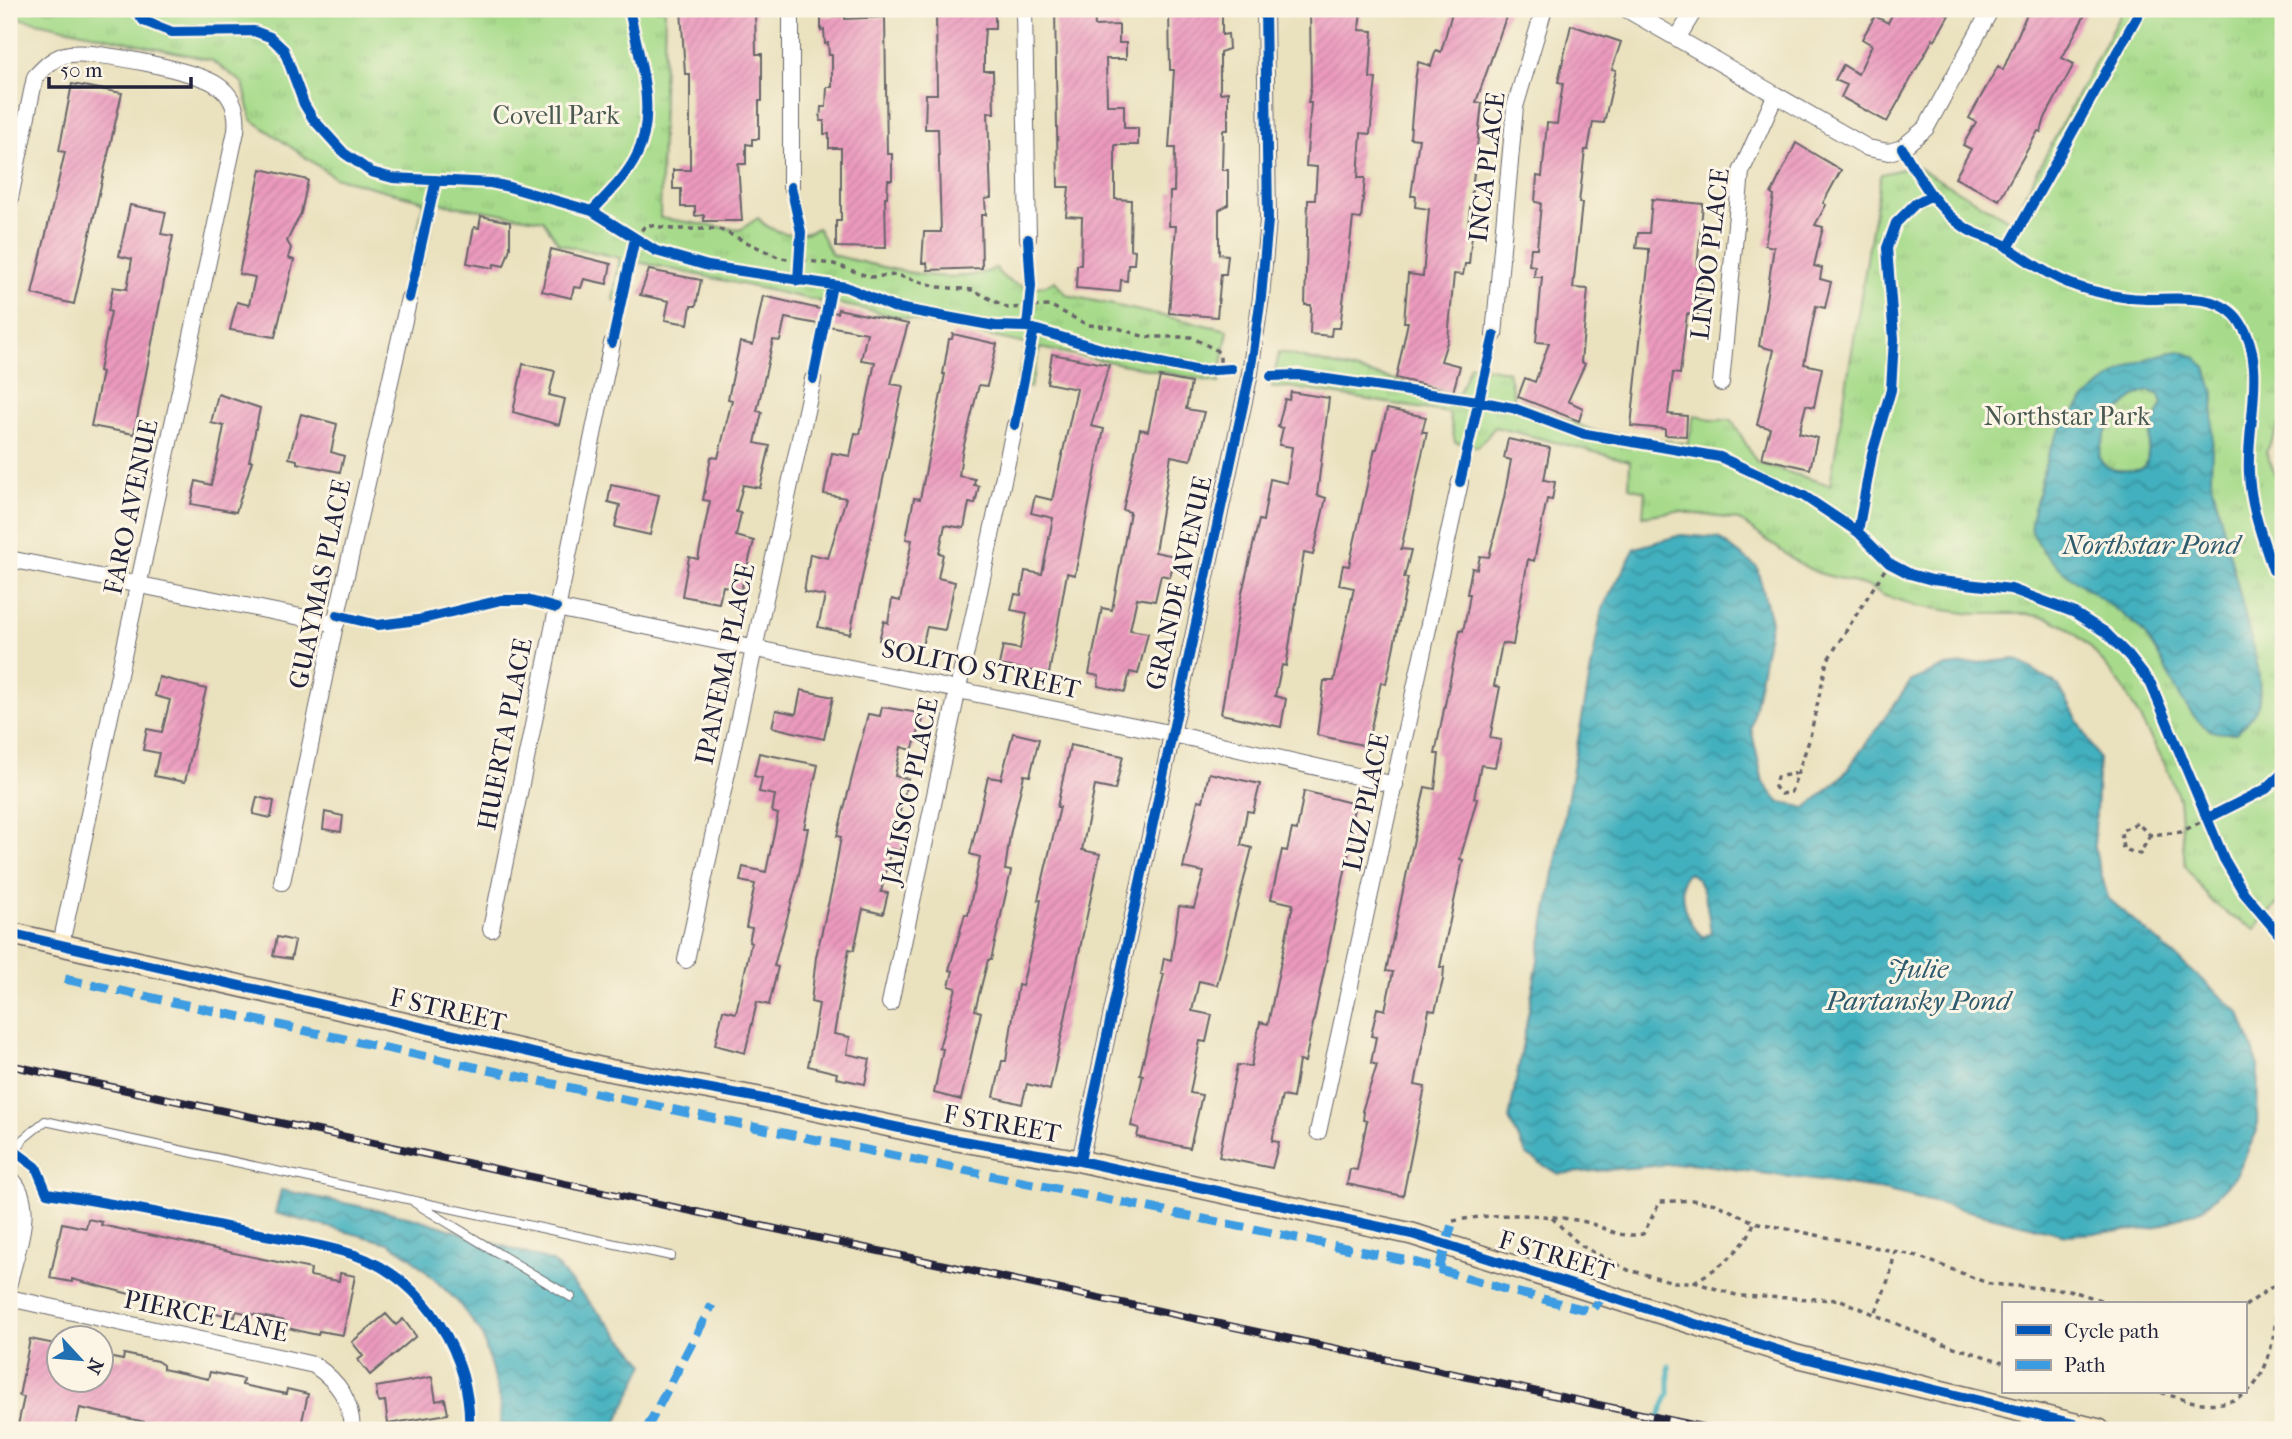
<svg xmlns="http://www.w3.org/2000/svg" width="2292" height="1439" font-family="'IM FELL French Canon',serif">
<defs>
<pattern id="park-tufts" width="24" height="20" patternUnits="userSpaceOnUse" patternTransform="scale(1.75)"><rect width="24" height="20" fill="#a7db8b"/><path d="M3 7l-1-3M5 7V3M7 7l1-3M15 17l-1-3M17 17v-4M19 17l1-3" fill="none" stroke="#8fbc79"/></pattern>
<pattern id="water-waves" width="16" height="10" patternUnits="userSpaceOnUse" patternTransform="scale(1.75)"><rect width="16" height="10" fill="#42b0be"/><path d="M0 5q4-4 8 0t8 0" fill="none" stroke="#378f9c"/></pattern>
<pattern id="building-hatch" width="6" height="6" patternUnits="userSpaceOnUse" patternTransform="scale(1.75)"><rect width="6" height="6" fill="#eb9abd"/><path d="M-1 1l2-2M0 6l6-6M5 7l2-2" fill="none" stroke="#c984a3"/></pattern>
</defs>
<rect width="100%" height="100%" fill="#fcf5e5"/>
<filter id="ink" filterUnits="userSpaceOnUse"><feTurbulence type="fractalNoise" baseFrequency=".0143" numOctaves="2"/><feDisplacementMap in="SourceGraphic" scale="14" xChannelSelector="R" yChannelSelector="G"/><feConvolveMatrix kernelMatrix="1 2 1 2 8 2 1 2 1" color-interpolation-filters="sRGB"/></filter>
<filter id="wash" filterUnits="userSpaceOnUse"><feTurbulence type="fractalNoise" baseFrequency=".00686" numOctaves="4" result="noise"/><feDisplacementMap in="SourceGraphic" scale="28" xChannelSelector="R" yChannelSelector="G"/><feGaussianBlur stdDeviation="1.57" result="paint"/><feColorMatrix in="noise" values="0 0 0 0 0 0 0 0 0 0 0 0 0 0 0 0 0 1.4 0 .05"/><feComposite in="paint" operator="in"/></filter>
<g filter="url(#wash)">
<rect width="100%" height="100%" fill="#eae1be"/>
<path fill="url(#park-tufts)" stroke="#647e63" stroke-width="2" d="M9,9H665L660,218L740,230L758,218C772,235 798,238 818,228L832,255C878,265 953,290 996,268C1006,287 1037,292 1055,281L1067,295L1228,330L1219,383L1040,348L1030,388L1017,385L1026,344L835,303L826,341L815,339L823,302L638,262L626,301L613,300L620,258L559,244L543,220L437,203L422,265L411,263L424,201L334,177L252,120L243,83L211,60L9,16Z
M2123,9H2283V418L2266,452L2283,494V887L2279,902L2255,929L2230,916L2209,899L2185,865L2179,799L2166,766L2121,684L2091,648L2067,627L2048,618L2027,614H1973L1918,606L1885,596L1867,586L1818,573L1801,565L1739,520L1676,511L1643,516L1645,491L1629,487L1630,461L1495,427L1478,447L1455,442L1449,413L1289,387L1272,388L1279,352L1458,395L1470,365L1508,371L1514,399L1597,432L1688,444L1694,415L1711,420H1732L1757,463L1830,485L1881,174L1915,166L2011,221Z"/>
<path fill="url(#water-waves)" stroke="#32697c" stroke-width="2" fill-rule="evenodd" d="M2180,351L2196,357L2206,368L2214,393L2211,478L2258,668C2262,700 2261,711 2236,733C2228,733 2216,734 2210,730C2173,706 2168,656 2137,626C2111,601 2035,564 2031,526C2030,518 2036,504 2038,495C2042,476 2047,452 2057,435C2083,392 2131,356 2180,351ZM2149,391L2158,394L2163,403C2158,414 2152,427 2150,439C2145,464 2153,473 2119,470C2108,469 2104,467 2099,456C2104,428 2121,399 2149,391Z
M1681,535L1718,538L1757,567L1771,621L1751,728L1763,782L1779,802L1806,808L1842,777L1911,681L1946,666L2016,659L2059,686L2099,759L2094,847L2108,898L2240,1013L2258,1063L2257,1131L2236,1176L2204,1208L2152,1229L2066,1235L1884,1190L1690,1163L1558,1174L1527,1155L1509,1119L1602,609L1635,548ZM1689,873C1707,881 1708,916 1711,933L1703,937C1685,921 1680,902 1683,878Z
M281,1190L412,1217L553,1262L645,1364L613,1430H501L500,1400L482,1334L456,1300L412,1258L389,1243L275,1213Z"/>
<g fill="none" stroke-linecap="round" stroke-linejoin="round">
<path stroke="#42b0be" stroke-width="5" d="M1653,1430L1669,1394V1366"/>
</g>
<g id="blocks">
<path fill="url(#building-hatch)" d="M681,9H755L756,54H762V101H759V139H752V145L746,144V164H738L742,221H704V215L695,216V207H681V189H673V170H690V74H685Z
M995,9V29H985L984,43V71H993L994,113L988,112L991,198L985,199L986,215H981L982,268L928,270L927,263H922L924,232H941L938,129H925L926,94H937L936,10Z
M1055,9H1094L1095,26L1119,25V43H1126V59H1106L1107,105H1124V128H1138V145H1115V199L1131,200L1130,249L1135,250L1134,264H1128L1127,281L1121,280L1120,292L1076,288L1077,265H1081L1082,217L1066,216L1069,187H1058Z
M1169,9H1222V35L1228,34L1229,49L1220,52V93L1228,92V130H1223L1222,170H1228V205L1219,210V254L1228,255L1226,274H1221L1217,317L1169,313L1176,226H1169L1170,192H1174L1175,148H1169L1174,70H1170Z
M1310,9H1361L1359,30L1373,31L1370,78L1376,79L1370,134L1361,133L1358,178H1365L1361,219L1353,218L1340,328H1332L1331,336L1310,334L1311,305H1305L1308,200H1315L1317,167L1306,166L1311,103H1308L1311,87Z
M1453,9H1509L1476,102L1482,103L1467,234H1472L1469,264H1465L1463,275L1454,274L1448,339L1441,361L1460,366L1453,392L1396,378L1408,322H1404L1408,274L1423,276L1429,209L1415,207L1416,196H1411L1419,139L1410,138L1415,81L1418,62L1431,66L1436,50L1441,52Z
M1895,9H1950L1947,14L1949,15L1935,40L1933,39L1887,122L1841,97L1847,85L1835,80L1843,65L1858,74L1872,45L1862,39L1875,16L1888,23Z
M2029,9H2088L2062,58L2074,64L2045,118L2041,132L2038,131L1999,200L1955,178L1971,149L1963,145L1976,122L1969,118L1998,66L2003,70Z
M821,16H845V19L885,17L887,154H892V180H888L887,197H885L886,248L836,247V221H841V148H829V134H824V121H820L821,107H826L827,87H832V55H829L828,43L825,44L824,30L821,31Z
M1571,25L1621,42L1612,69L1616,70L1604,123L1593,122L1588,150H1585L1579,203H1582L1573,288L1588,289L1581,362L1585,364L1568,401L1583,408L1579,421L1518,397L1525,378L1535,382L1549,343L1536,342L1542,277H1534L1535,266L1529,265L1531,248H1537L1541,203L1535,202L1537,176L1542,177L1547,123L1557,124L1563,83L1558,82Z
M72,84L122,93L74,304L32,294L65,152L59,151Z
M1796,143L1841,170L1823,203L1826,205L1815,225L1823,227L1814,266L1822,268L1820,279L1831,282L1825,308L1816,306L1804,364L1822,368L1814,407L1806,405L1799,433L1817,438L1810,469L1762,458L1770,428L1757,425L1774,350L1759,346L1774,247L1765,245L1774,196L1771,194Z
M261,169L308,180L301,213L287,241L291,248L288,258L294,260L275,337L230,330L237,302L249,305L255,277L239,274Z
M1652,199L1703,204L1697,268H1702L1698,315L1687,314L1680,374L1673,373L1668,414L1687,416L1686,436L1665,435V429L1631,426L1649,257V249L1636,248L1638,233H1649Z
M130,205L166,212L161,234L173,236L134,434L91,426L102,372L99,371L111,312L108,311L113,287L127,289L132,259L119,256Z
M481,216L510,222V248L504,266L494,264L493,268L467,263L474,227L479,228Z
M551,249L611,264L607,284L584,279L581,288L574,287L571,298L542,291Z
M649,270L701,280L696,306H691L688,324L665,320L669,301L640,295Z
M763,296L837,313L838,309L908,324L891,384L903,386L850,634L818,627L825,596L804,592L810,554L828,558L846,498L824,494L832,453L850,456L855,433L860,434L875,362L861,360L867,333L785,318L780,341L773,340L757,411L762,412L755,443L770,446L760,488L743,485L736,512L741,513L736,536L754,541L741,590L723,586L719,603L682,596L689,557L698,559L710,501L703,500L711,457L718,458L732,400L728,399L740,342L753,345Z
M953,334L997,344L987,386L979,385L962,453L959,476L975,479L974,485L979,486L975,504L969,503L964,528L945,525L939,553L943,554L938,578L955,582L945,630L927,627L921,649L879,640L884,621L888,623L892,599L900,601L912,540L906,539L914,498L920,499L945,374H943L949,339H952Z
M1052,354L1109,365L1091,426L1104,429L1075,575L1067,573L1049,674L999,665L1003,646L1020,649L1027,613L1011,610L1015,594L1021,595L1025,571L1042,574L1053,518L1031,513L1035,496L1052,500L1077,389L1047,383Z
M523,364L555,371L549,395L565,399L559,425L513,412Z
M1160,377L1191,383L1186,409L1204,412L1191,460L1171,456L1155,552L1175,556L1170,577L1161,575L1155,601L1137,598L1130,630L1148,633L1138,674L1130,672L1125,692L1098,686L1099,676L1089,674L1102,608L1112,610L1130,512L1123,510L1140,429L1148,431Z
M1291,392L1329,398L1317,495L1326,498L1313,555L1304,553L1286,666L1282,665L1275,696L1286,699L1281,727L1221,714L1241,597L1259,520L1263,521L1270,479L1287,483L1292,447L1279,445L1283,428L1278,427L1285,399L1289,400Z
M218,394L260,408L249,461H252L236,512L191,504L196,481L211,485L220,447L224,426L211,423Z
M1387,409L1426,417L1422,432H1427L1401,549L1411,550L1404,578H1408L1386,684L1381,682L1367,746L1317,735L1324,681H1334L1354,588L1339,585L1343,565L1349,566L1375,449H1377Z
M301,414L337,424L331,452L344,456L340,472L297,463V460L289,458Z
M1508,439L1550,448L1544,480L1555,482L1552,500L1547,499L1534,561L1528,559L1513,645L1502,643L1494,686L1500,687L1490,738L1501,740L1495,767L1481,765L1474,798L1477,799L1460,859L1463,860L1440,967H1444L1443,980L1435,1011L1429,1010L1415,1085L1425,1087L1403,1196L1347,1184L1350,1169L1357,1170L1367,1121L1363,1120L1364,1112L1362,1111L1377,1065L1371,1063L1376,1037L1371,1036L1377,1008L1385,1010L1393,972L1386,971L1425,787L1435,789L1439,754H1435L1460,630L1463,631L1467,612L1470,594H1467L1472,568L1477,569L1480,556L1489,557L1504,498L1511,460L1504,458Z
M611,485L659,495L650,535L615,527L620,505L608,502Z
M159,677L206,689L185,782L154,776L159,753L143,750L147,729L162,732L170,700L155,696Z
M801,690L833,697L824,739L772,727L776,710L796,714Z
M882,707L925,714L912,750L901,747L895,776L908,779L896,828L905,830L900,851L891,849L881,892L888,893L883,914L863,909L854,950L849,949L834,1034L850,1037L847,1054L870,1059L865,1084L836,1078L837,1073L808,1066L819,1004L811,1002L816,957L833,883L841,837L837,836L868,714L880,716Z
M1013,733L1039,739L1030,776L1024,775L1010,835L1005,870L1011,871L991,960H988L975,1010L981,1012L961,1100L934,1093L943,1049L939,1048L956,988L949,986L953,971L949,970L965,914L968,915L980,857L970,854L988,777L1001,779Z
M1070,745L1123,756L1115,790L1095,786L1082,850L1100,854L1050,1090L1027,1084L1022,1104L994,1097L1002,1061H1006L1018,985L1022,986L1034,936L1041,900H1038L1060,807H1057Z
M759,753L818,765L804,828H808L798,879L774,966L778,967L769,1005L757,1002L745,1053L715,1045L723,1010L736,1013L751,943L749,942L752,928L746,927L755,884L740,881L743,867L766,872L778,814L772,812L775,795L759,792L762,778L754,776Z
M1209,773L1260,784L1253,812L1247,811L1241,845L1252,848L1217,985L1199,981L1192,1011L1212,1015L1206,1042L1200,1041L1190,1093L1202,1095L1190,1148L1137,1137L1139,1128L1131,1126L1143,1075L1140,1074L1164,974H1161L1164,958L1171,960L1179,906L1194,908L1204,872L1183,868L1198,800L1203,801Z
M1304,791L1355,804L1349,832L1353,833L1305,1062L1299,1061L1293,1098L1282,1096L1272,1141L1279,1142L1272,1168L1219,1157L1237,1065L1251,1066L1260,1022L1268,1024L1293,904L1271,899L1282,850L1287,851L1292,829L1297,830Z
M257,797L274,801L271,818L253,814Z
M325,812L343,816L341,832L323,829Z
M277,937L295,941L291,959L273,956Z
M88,1219L102,1222L101,1225L311,1269L310,1276L339,1281L340,1273L355,1276L343,1335L319,1331L318,1335L304,1332L284,1327L285,1321L236,1311L235,1317L200,1310L201,1304L151,1293L149,1299L72,1279V1282L50,1278L62,1223L86,1228Z
M386,1314L396,1325L403,1319L416,1336L370,1375L358,1360L363,1356L352,1342Z
M30,1339L60,1345V1380H102V1356L123,1360L124,1354L157,1361L163,1365V1369L208,1379L210,1372L243,1379L242,1385L286,1394L287,1389L308,1394L300,1430H173V1428L80,1408L75,1430H17L24,1397L19,1396Z
M432,1377L436,1401L445,1399L448,1414L388,1424L385,1401L378,1402L376,1387Z"/>
</g>
</g>
<g filter="url(#ink)">
<use href="#blocks" fill-opacity="0" stroke="#686569" stroke-width="2"/>
<g fill="none" stroke-linecap="round" stroke-linejoin="round">
<g stroke="#686569" stroke-width="10">
<path id="lane" d="M17,1151L23,1139L45,1121L671,1256
M415,1203L571,1297"/>
</g>
<g stroke="#686569" stroke-width="18">
<path id="street" d="M1024,9L1028,239
M1626,9L1868,148L1889,152L1902,148L1926,128L1991,9
M1678,37L1695,9
M791,187V9
M9,203L35,77C45,66 55,56 70,54C94,50 198,71 217,85C234,96 238,113 236,131L61,944
M1494,335L1515,107L1544,9
M1721,383L1741,172L1775,96
M9,559L336,624
M556,608L1169,733L1395,785
M282,882L337,615L409,298
M491,929L612,343
M686,960L813,379
M890,1003L1015,425
M1318,1132L1460,482
M1080,1161L1250,373L1261,297L1268,220L1265,9
M9,1177C38,1202 16,1250 9,1283
M9,1298L314,1365C339,1382 351,1400 352,1430"/>
</g>
<g stroke="#686569" stroke-width="24">
<path id="secondary" d="M9,933L608,1070L754,1097L951,1139L1080,1161L1412,1234L1796,1356L2099,1430"/>
</g>
<path stroke="#686569" stroke-width="3.5" stroke-dasharray="5 5" stroke-linecap="butt" d="M635,238L645,226L650,225L672,229H719L780,258L834,264L870,277L896,275L939,287L973,290L1008,308L1051,306L1088,325L1118,328L1145,337H1191L1216,350L1220,355V368
M1798,773L1777,777L1775,787L1781,794L1791,792L1809,741L1827,661L1889,563
M2150,835L2140,854L2123,849L2121,831L2137,823L2150,835L2181,832L2208,818
M1552,1218L1580,1245L1628,1270L1674,1282H1694L1739,1296L1841,1300L1944,1344L2003,1362
M1453,1221C1496,1213 1538,1213 1581,1221C1607,1226 1613,1239 1643,1234L1660,1202L1692,1200L1716,1204L1754,1222L1917,1256L1990,1284L2069,1290L2113,1304
M1694,1282C1717,1269 1747,1248 1754,1222
M2245,1306L2283,1279
M1876,1312L1890,1275L1895,1251
M2161,1392C2261,1431 2274,1366 2279,1283"/>
<use href="#lane" stroke="#fff" stroke-width="8"/>
<use href="#street" stroke="#fff" stroke-width="16"/>
<use href="#secondary" stroke="#f8e8c3" stroke-width="21"/>
<g stroke="#22223b" stroke-width="8">
<path id="rail" d="M9,1065L1716,1430"/>
</g>
<use href="#rail" stroke="#fcf5e5" stroke-width="5" stroke-dasharray="16" stroke-linecap="butt"/>
<path stroke="#3c9ce2" stroke-width="9" stroke-dasharray="18 9" stroke-linecap="butt" d="M65,979L749,1126L1414,1262L1511,1291L1590,1311L1605,1295
M1439,1269L1453,1221
M646,1430L712,1305"/>
<g stroke="#fcf5e5" stroke-width="15">
<path id="cycleway" d="M134,9L144,21L172,32L254,31L270,37L284,50L304,104L313,119L344,153L371,172L393,178L491,183L509,187L592,211L656,251L708,266L846,287L893,307L995,326L1027,327L1118,354L1199,371L1231,369
M1902,148C1920,179 1936,209 1967,229C1979,237 1994,238 2006,246C2033,264 2057,282 2089,290C2108,295 2128,299 2147,299C2178,299 2220,292 2240,322C2268,363 2246,426 2249,473C2250,505 2263,540 2273,570L2283,567
M791,187L801,232L798,281
M592,211C608,194 626,177 636,157C659,113 638,54 629,9
M2008,248L2141,9
M409,298L436,180
M1027,327L1031,286L1028,239
M612,343L635,238
M1271,376L1299,375L1478,401L1513,408L1580,433L1720,457L1804,496L1858,532L1889,563L1910,574L1932,580L2011,589L2073,612L2105,632L2129,656L2151,684L2224,859L2244,893L2283,939
M813,379L832,285
M1015,425L1034,329
M1460,482L1494,335
M1858,532L1872,454L1891,390L1894,339L1887,248L1896,223L1916,203L1930,196
M337,615L378,625L418,620L501,600H527L556,608
M2208,818L2266,789L2283,773
M9,933L608,1070L754,1097L951,1139L1080,1161L1412,1234L1796,1356L2099,1430
M9,1147L36,1167L47,1193C112,1203 176,1216 240,1230C278,1238 318,1243 355,1255C425,1279 473,1357 469,1430
M1080,1161L1250,373L1261,297L1268,220L1265,9"/>
</g>
<use href="#cycleway" stroke="#0057b8" stroke-width="10"/>
</g>
</g>
<g text-anchor="middle" dominant-baseline="central" stroke-width="6" stroke-linejoin="round" paint-order="stroke">
<g font-size="26" fill="#4a5a53" stroke="#fcf5e5">
<text x="556" y="115">Covell Park</text>
<text x="2067" y="416">Northstar Park</text>
</g>
<g font-size="26" fill="#22223b" stroke="#fcf5e5">
<text transform="translate(1487 167) rotate(-83)">INCA PLACE</text>
<text transform="translate(1710 254) rotate(-83)">LINDO PLACE</text>
<text transform="translate(131 507) rotate(-78)">FARO AVENUE</text>
<text transform="translate(1179 583) rotate(-77)">GRANDE AVENUE</text>
<text transform="translate(320 584) rotate(-78)">GUAYMAS PLACE</text>
<text transform="translate(725 664) rotate(-78)">IPANEMA PLACE</text>
<text transform="translate(981 669) rotate(12)">SOLITO STREET</text>
<text transform="translate(505 734) rotate(-79)">HUERTA PLACE</text>
<text transform="translate(910 791) rotate(-78)">JALISCO PLACE</text>
<text transform="translate(1366 802) rotate(-78)">LUZ PLACE</text>
<text transform="translate(448 1010) rotate(13)">F STREET</text>
<text transform="translate(1002 1124) rotate(10)">F STREET</text>
<text transform="translate(1556 1256) rotate(17)">F STREET</text>
<text transform="translate(206 1316) rotate(12)">PIERCE LANE</text>
</g>
<g font-size="28" font-style="italic" fill="#2f5b6f" stroke="#fcf5e5">
<text x="2151" y="544">Northstar Pond</text>
<text x="1918" y="968">Julie<tspan x="1918" dy="32">Partansky Pond</tspan></text>
</g>
</g>
<rect width="2292" height="1439" fill="none" stroke="#fcf5e5" stroke-width="35"/>
<rect x="2002" y="1302" width="245" height="91" fill="#fcf5e5" stroke="#a5a1a1" stroke-width="2"/>
<rect x="2016" y="1325" width="35" height="10" fill="#0057b8" stroke="#a5a1a1" stroke-width="2"/>
<text x="2064" y="1338" font-size="21" fill="#22223b">Cycle path</text>
<rect x="2016" y="1360" width="35" height="10" fill="#3c9ce2" stroke="#a5a1a1" stroke-width="2"/>
<text x="2064" y="1372" font-size="21" fill="#22223b">Path</text>
<g transform="translate(80 1359) rotate(116)"><circle r="33" fill="#fcf5e5" stroke="#a5a1a1" stroke-width="2"/>
<path d="M0-5L12 26L0 18L-12 26Z" fill="#1f6fb2"/>
<text y="-10" font-size="19" font-weight="bold" text-anchor="middle" fill="#22223b">N</text>
</g>
<path d="M49 77v10h142v-10" fill="none" stroke="#22223b" stroke-width="3.5"/>
<text x="60" y="77" font-size="21" fill="#22223b" stroke="#fcf5e5" stroke-width="5" paint-order="stroke">50 m</text>
</svg>
